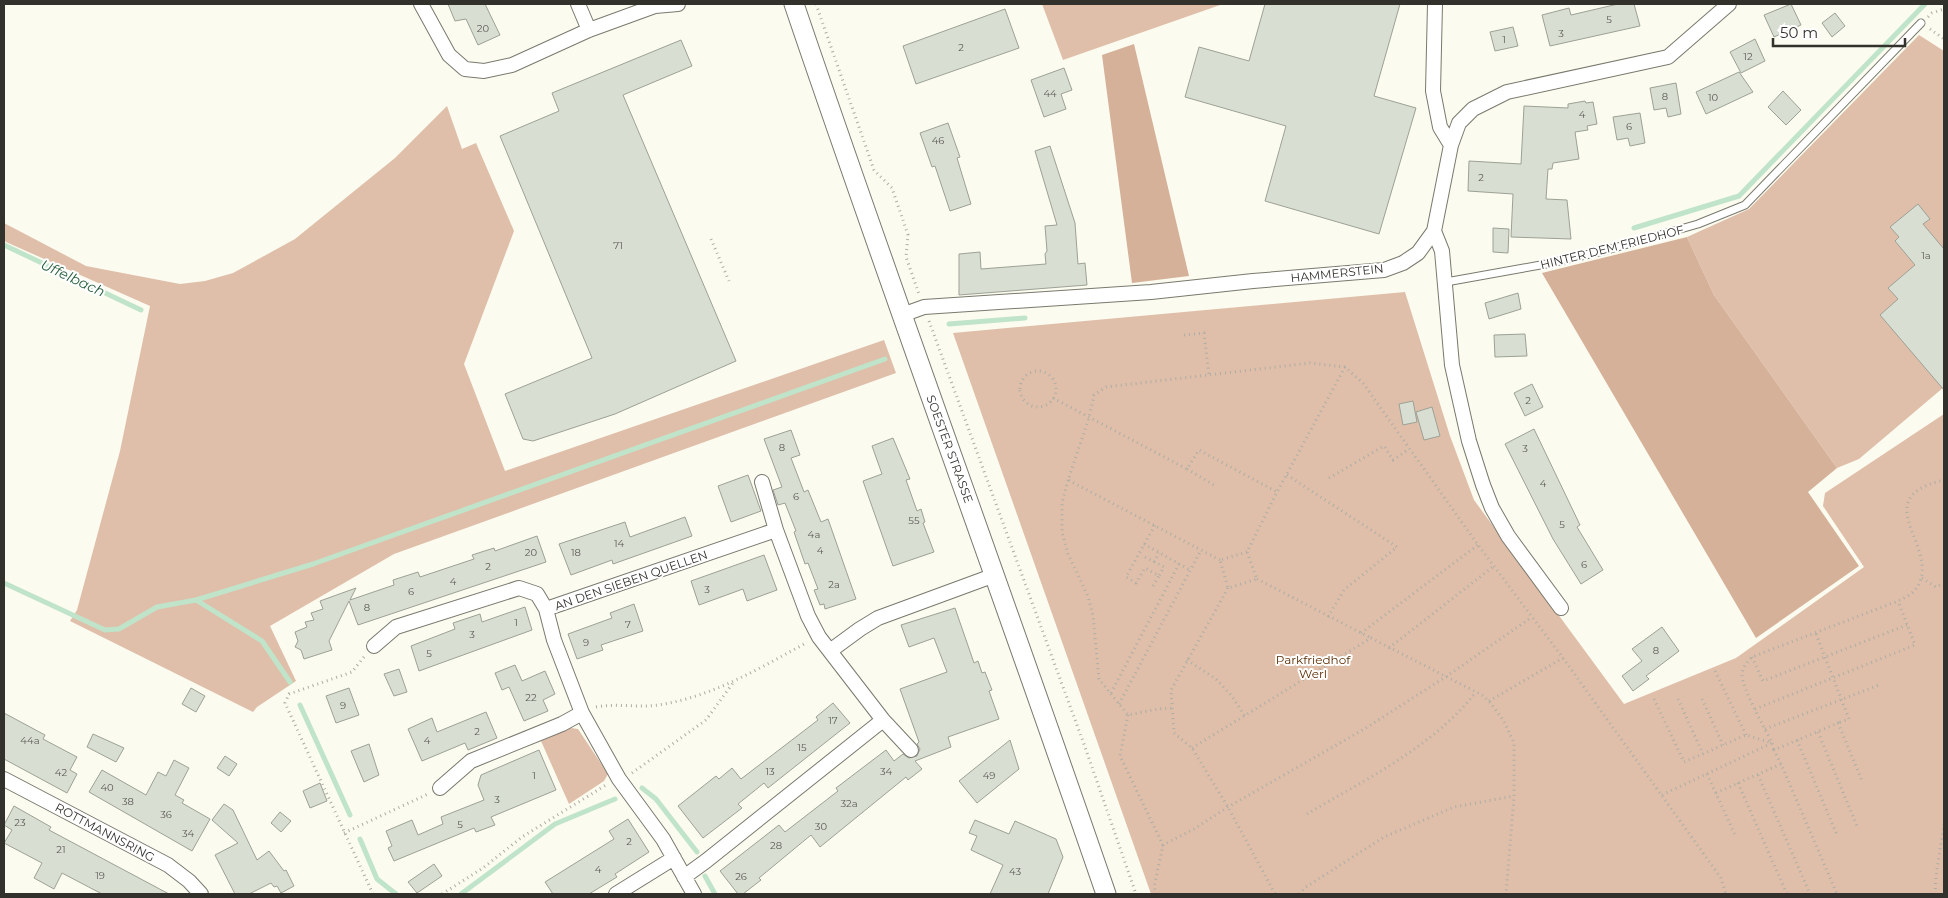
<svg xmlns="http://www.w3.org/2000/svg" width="1948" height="898" font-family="Montserrat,sans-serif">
<rect width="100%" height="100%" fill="#fcfbef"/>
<path fill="#dfbfaa" d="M1042,4H1223L1063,60Z
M1919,35L1944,51V387L1859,459L1837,468L1714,295L1687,237L1749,209Z
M447,106L462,149L476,143L514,231L464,364L505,471L884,340L896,373L394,554L270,626L296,681L257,707L253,712L70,621L77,610L120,451L150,306L6,242L4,240V223L86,266L180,284L205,281L233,273L295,239L395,158Z
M1405,292L1450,436L1474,500L1624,704L1736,658L1864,567L1823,506L1825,493L1944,414V894H1151L953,333Z
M571,728L578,729L608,774L604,781L569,804L541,741Z"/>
<path fill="#d5b199" d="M1134,44L1189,276L1132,283L1102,55Z
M1687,237L1714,295L1837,468L1808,492L1859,566L1756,638L1542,273Z"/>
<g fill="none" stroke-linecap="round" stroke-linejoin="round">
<path stroke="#c0e4c9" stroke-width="5" d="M1634,228L1739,196L1925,4
M4,245L141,310
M949,324L1025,318
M4,583L105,630L119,629L157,607L196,600L313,564L885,359
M196,600L262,641L290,682
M300,705L350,815
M642,788L656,799L697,852
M360,839L377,879L396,894
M705,876L715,894
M461,894L555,824L615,799"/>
</g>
<path fill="#d9ded3" stroke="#9ca196" d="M448,4H485L500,35L478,45L466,19L455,21Z
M1265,4H1400L1374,96L1416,108L1379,234L1265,201L1286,126L1185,97L1199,47L1249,61Z
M1618,4H1634L1640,26L1550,46L1542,15L1569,8L1571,15Z
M1791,4L1801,25L1774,37L1764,15Z
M1005,9L1019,48L916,84L903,46Z
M1835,13L1845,26L1832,37L1822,23Z
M1513,27L1518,46L1495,51L1490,32Z
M1755,39L1765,61L1741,73L1730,52Z
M681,40L692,66L623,95L736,361L615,414L533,441L523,439L505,394L592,358L500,136L559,111L552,93Z
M1064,68L1072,90L1061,94L1066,109L1044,117L1031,80Z
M1739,72L1753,92L1706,114L1696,92Z
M1676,83L1681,114L1668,117L1666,108L1654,110L1650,88Z
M1783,91L1801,110L1786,125L1768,107Z
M1585,101L1586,103L1593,102L1597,124L1587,126L1588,130L1575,132L1579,159L1553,163L1552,169H1548L1546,199L1567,200L1571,239L1511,237L1513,194L1468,191L1469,161L1521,164L1524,106L1568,108V104Z
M1640,113L1645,143L1630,146L1628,138L1617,140L1613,117Z
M948,123L960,157L957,158L971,204L950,211L935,166L932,167L920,133Z
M1050,146L1075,223L1078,264L1085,263L1087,285L959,295V254L980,252L981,269L1046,264L1045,254L1047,251L1045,226L1057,225L1035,151Z
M1918,204L1930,219L1923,224L1944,249V390L1880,315L1898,299L1888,288L1915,265L1895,241L1899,237L1890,227Z
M1493,228L1509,229L1508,253L1493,252Z
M1518,293L1521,309L1489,319L1485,303Z
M1525,334L1527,356L1495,357L1494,335Z
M1532,384L1543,407L1525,416L1514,393Z
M1413,401L1417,422L1403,425L1399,404Z
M1432,407L1440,436L1424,440L1416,412Z
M1534,429L1580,525L1577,527L1603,570L1581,584L1553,539L1505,444Z
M791,430L800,455L791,458L804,492L808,490L821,522L828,519L856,599L825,609L824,604L820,605L814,590L818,589L808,563L805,564L794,532L796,531L785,503L778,505L773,490L782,487L764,439Z
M893,438L910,479L906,480L917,511L921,509L925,522L923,523L934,552L893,566L863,481L882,474L872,446Z
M748,475L761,511L731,522L718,486Z
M685,517L692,536L613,564L612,560L571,575L559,544L625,522L630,537Z
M537,536L546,562L358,625L349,601L329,641L332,650L304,659L301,650L295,647L298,641L295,632L307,627L305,622L314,620L311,613L323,609L320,601L356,588L350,600L394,585L393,580L418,572L420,577L474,559L472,555L494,548L495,551Z
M764,555L777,590L747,601L743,589L699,605L691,581Z
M634,604L643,631L601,645L603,650L577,659L568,634L612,618L610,613Z
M525,607L532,630L419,671L411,646L455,629L453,623L480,614L482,622Z
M955,608L974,663L978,661L982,673L985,672L992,690L989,691L999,719L948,737L951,747L915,761L922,769L908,780L906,777L820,847L811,835L759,878L761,880L743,894H738L720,871L779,825L785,832L838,791L836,788L886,750L894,761L903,754L909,758L917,756L920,749L917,744L919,742L900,689L947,672L934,638L909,647L901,625Z
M1662,627L1679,651L1646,676L1649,679L1633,691L1622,676L1642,661L1632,649Z
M515,665L522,681L545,671L555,694L543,700L548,711L524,721L509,687L502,690L495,673Z
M399,669L407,692L394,696L384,674Z
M191,688L205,696L196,712L182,704Z
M349,688L359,715L336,723L326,696Z
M833,703L850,723L768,788L764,783L738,804L742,808L703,838L678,806L716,776L719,779L732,768L741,779L818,720L816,717Z
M486,712L497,738L468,750L465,743L422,761L408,729L432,718L437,732Z
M4,713L45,735L43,739L77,757L70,770L77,774L67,793L4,759Z
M93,734L124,748L116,762L87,747Z
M1010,740L1019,769L977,803L959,781Z
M369,744L379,775L364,782L351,751Z
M539,750L556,790L491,817L495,825L476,832L474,828L394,861L388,848L392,846L386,831L412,820L418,835L443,824L441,817L484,800L478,785L481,775Z
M225,756L237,764L229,776L217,768Z
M174,760L189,768L175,795L184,800L182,803L210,819L192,851L89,792L102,770L146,795L158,772L166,776Z
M320,783L327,801L310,808L303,791Z
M224,804L233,810L257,860L269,851L284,871L286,870L294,886L281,893L277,886L274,887L271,883L249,894H235L215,855L238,843L212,820Z
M14,806L51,827L49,830L169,894H102L62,873L54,889L34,878L42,863L4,843L12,830L4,825Z
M280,812L291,821L281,832L271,823Z
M628,819L649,852L615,874L617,877L589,894H553L545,882L614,839L609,831Z
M975,820L1009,834L1015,821L1056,839L1063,857L1048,894H990L1003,865L971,850L977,836L969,833Z
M434,864L442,876L417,893L408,882Z"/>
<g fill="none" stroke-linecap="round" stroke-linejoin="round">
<g stroke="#7a796e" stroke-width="9">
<path id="lane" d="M1446,282L1546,264L1607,250L1698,224L1745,205L1921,23"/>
</g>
<g stroke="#7a796e" stroke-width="16">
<path id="street" d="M421,4L449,55L465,69L484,71L512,65L589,30L655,6L678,4
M578,4L589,30
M1435,4L1433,91L1440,127L1451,145
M1434,231L1442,251L1452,365L1469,441L1483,485L1492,508L1508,536L1561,608
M902,315L924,307L1151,292L1253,281L1384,270L1403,263L1418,253L1434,231L1451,145L1459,123L1473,109L1507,92L1668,57L1729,4
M762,482L776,530L808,616L819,637L883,720L911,750
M546,609L776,530
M374,646L396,627L519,588L537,594L546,609L554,640L582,713L619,779L663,839L694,894
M830,651L860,629L878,618L995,575
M4,779L168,865L189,881L201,894
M440,788L471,761L562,724L582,713
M684,877L706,861L883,720
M616,894L674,858"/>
</g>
<g stroke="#7a796e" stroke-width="21">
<path id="secondary" d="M794,4C895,302 1004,597 1106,894"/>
</g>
<path stroke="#aeada4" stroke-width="3" stroke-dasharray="1 4" stroke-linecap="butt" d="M816,4L874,170L892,188L908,235L906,257L919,294
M1928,17L1932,13L1944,9
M1930,29L1944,39
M711,239L729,281
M929,321L1085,747L1136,894
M1184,335L1204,333L1209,375
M1020 389a18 18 0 1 1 36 0a18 18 0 1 1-36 0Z
M1053,398L1187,469L1199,450L1277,492
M1187,469L1214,485
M1287,475L1397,547L1344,590L1328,617
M1329,478L1384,446L1393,460L1409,449
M1068,480L1062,503V532L1068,554L1088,596L1093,616L1099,679L1128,715L1158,709L1173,708
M1144,544L1190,570
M1247,552L1220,560L1228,588L1257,579L1247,552L1277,492L1345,367
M1145,557L1164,567L1159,576
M1220,560L1068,480L1089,418L1094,395L1106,387L1310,363L1345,367L1363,383L1478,545L1563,658L1721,878L1726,894
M1154,562L1159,553
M1922,578L1936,587L1944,583
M1257,579L1371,638
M1153,586L1159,576L1145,568L1136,583L1126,577L1155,525
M1228,588L1171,690L1174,733L1192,748L1228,807L1275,894
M1361,633L1478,545
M1816,634L1849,719L1838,723
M1389,648L1494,566
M364,657L352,672L289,694L285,703L373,894
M1752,657L1763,681L1907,625
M1187,660L1216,679L1231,695L1245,716
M1715,671L1746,735
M1111,693L1179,564
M1654,699L1684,762L1746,735L1772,743L1774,750
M1678,699L1703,754
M1702,699L1723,745
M1489,701L1563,658
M1119,704L1201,550
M596,707C617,703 637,708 658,705C712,697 758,669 806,643
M1755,709L1915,645L1898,601
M1128,715L1120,756L1163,845L1194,829L1228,807L1366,728L1447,676L1532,617
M1765,729L1879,685
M1818,732L1857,826
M1797,740L1837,835
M1192,748L1371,638L1482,695L1489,701L1504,721L1514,743V796L1506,894
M1781,764L1774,750L1838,723L1863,783
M632,773L706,720L733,683
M1707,774L1736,837
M1758,775L1810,894
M1738,783L1787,894
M1716,793L1781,764L1837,894
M1662,795L1772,743C1765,728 1742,689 1742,674C1743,667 1747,662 1752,657L1898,601C1904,598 1911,595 1915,590C1946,550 1862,499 1944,480
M1307,814C1366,779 1433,747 1476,692
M344,833L428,794
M442,894L483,868L522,837L606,785
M1157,894L1154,887L1163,845
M1299,894L1306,887L1384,837L1454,807L1514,796
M1935,894L1936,876L1944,824"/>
<use href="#lane" stroke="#fff" stroke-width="7"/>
<use href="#street" stroke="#fff" stroke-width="14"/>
<use href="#secondary" stroke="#fff" stroke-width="19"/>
</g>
<g text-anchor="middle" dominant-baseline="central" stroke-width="4" stroke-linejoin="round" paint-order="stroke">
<g font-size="10" fill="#5c5c56">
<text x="1609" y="19">5</text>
<text x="483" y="28">20</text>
<text x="1561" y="33">3</text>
<text x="1504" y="39">1</text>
<text x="961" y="47">2</text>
<text x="1748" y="56">12</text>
<text x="1050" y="93">44</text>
<text x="1665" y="96">8</text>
<text x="1713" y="97">10</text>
<text x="1582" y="114">4</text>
<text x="1629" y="126">6</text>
<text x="938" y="140">46</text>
<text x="1481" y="177">2</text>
<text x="618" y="245">71</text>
<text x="1926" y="255">1a</text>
<text x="1528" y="400">2</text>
<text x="782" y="447">8</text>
<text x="1525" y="448">3</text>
<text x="1543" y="483">4</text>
<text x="796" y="496">6</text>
<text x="914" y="520">55</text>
<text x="1562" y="524">5</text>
<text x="814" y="534">4a</text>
<text x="619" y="543">14</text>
<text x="820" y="550">4</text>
<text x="531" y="552">20</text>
<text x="576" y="552">18</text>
<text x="1584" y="564">6</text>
<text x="488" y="566">2</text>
<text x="453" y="581">4</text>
<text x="834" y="584">2a</text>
<text x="707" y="589">3</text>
<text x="411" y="591">6</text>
<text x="367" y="607">8</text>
<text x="516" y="622">1</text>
<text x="628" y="624">7</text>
<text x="472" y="634">3</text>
<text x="586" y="642">9</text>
<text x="1656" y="650">8</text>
<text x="429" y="653">5</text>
<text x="531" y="697">22</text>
<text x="343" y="705">9</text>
<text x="833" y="720">17</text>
<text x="477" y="731">2</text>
<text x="30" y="740">44a</text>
<text x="427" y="740">4</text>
<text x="802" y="747">15</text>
<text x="770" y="771">13</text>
<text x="886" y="771">34</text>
<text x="61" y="772">42</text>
<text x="534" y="775">1</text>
<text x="989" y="775">49</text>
<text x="107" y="787">40</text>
<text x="497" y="799">3</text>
<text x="128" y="801">38</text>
<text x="849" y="803">32a</text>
<text x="166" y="814">36</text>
<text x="20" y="822">23</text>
<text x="460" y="824">5</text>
<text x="821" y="826">30</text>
<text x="188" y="833">34</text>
<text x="629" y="841">2</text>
<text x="776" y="845">28</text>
<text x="61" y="849">21</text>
<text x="598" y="869">4</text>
<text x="1015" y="871">43</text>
<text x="100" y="875">19</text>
<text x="741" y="876">26</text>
</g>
<g font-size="12" fill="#32312c" stroke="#fff">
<text transform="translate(1612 247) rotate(-14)">HINTER DEM FRIEDHOF</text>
<text transform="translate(1337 273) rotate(-6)">HAMMERSTEIN</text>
<text transform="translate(950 449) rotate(70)">SOESTER STRASSE</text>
<text transform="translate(631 580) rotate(-19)">AN DEN SIEBEN QUELLEN</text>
<text transform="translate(105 832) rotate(28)">ROTTMANNSRING</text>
</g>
<g font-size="12" fill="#5b2c03" stroke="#fff">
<text x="1313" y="659">Parkfriedhof<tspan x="1313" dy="14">Werl</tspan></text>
</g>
<g font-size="14" font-style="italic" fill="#245c38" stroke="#fff">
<text transform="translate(73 278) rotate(25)">Uffelbach</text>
</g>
</g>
<rect width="1948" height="898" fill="none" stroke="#32312c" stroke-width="10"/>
<path d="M1773 38v8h132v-8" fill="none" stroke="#32312c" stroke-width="2.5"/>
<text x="1780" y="38" font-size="15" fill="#32312c" stroke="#ffffff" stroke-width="4" paint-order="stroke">50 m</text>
</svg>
